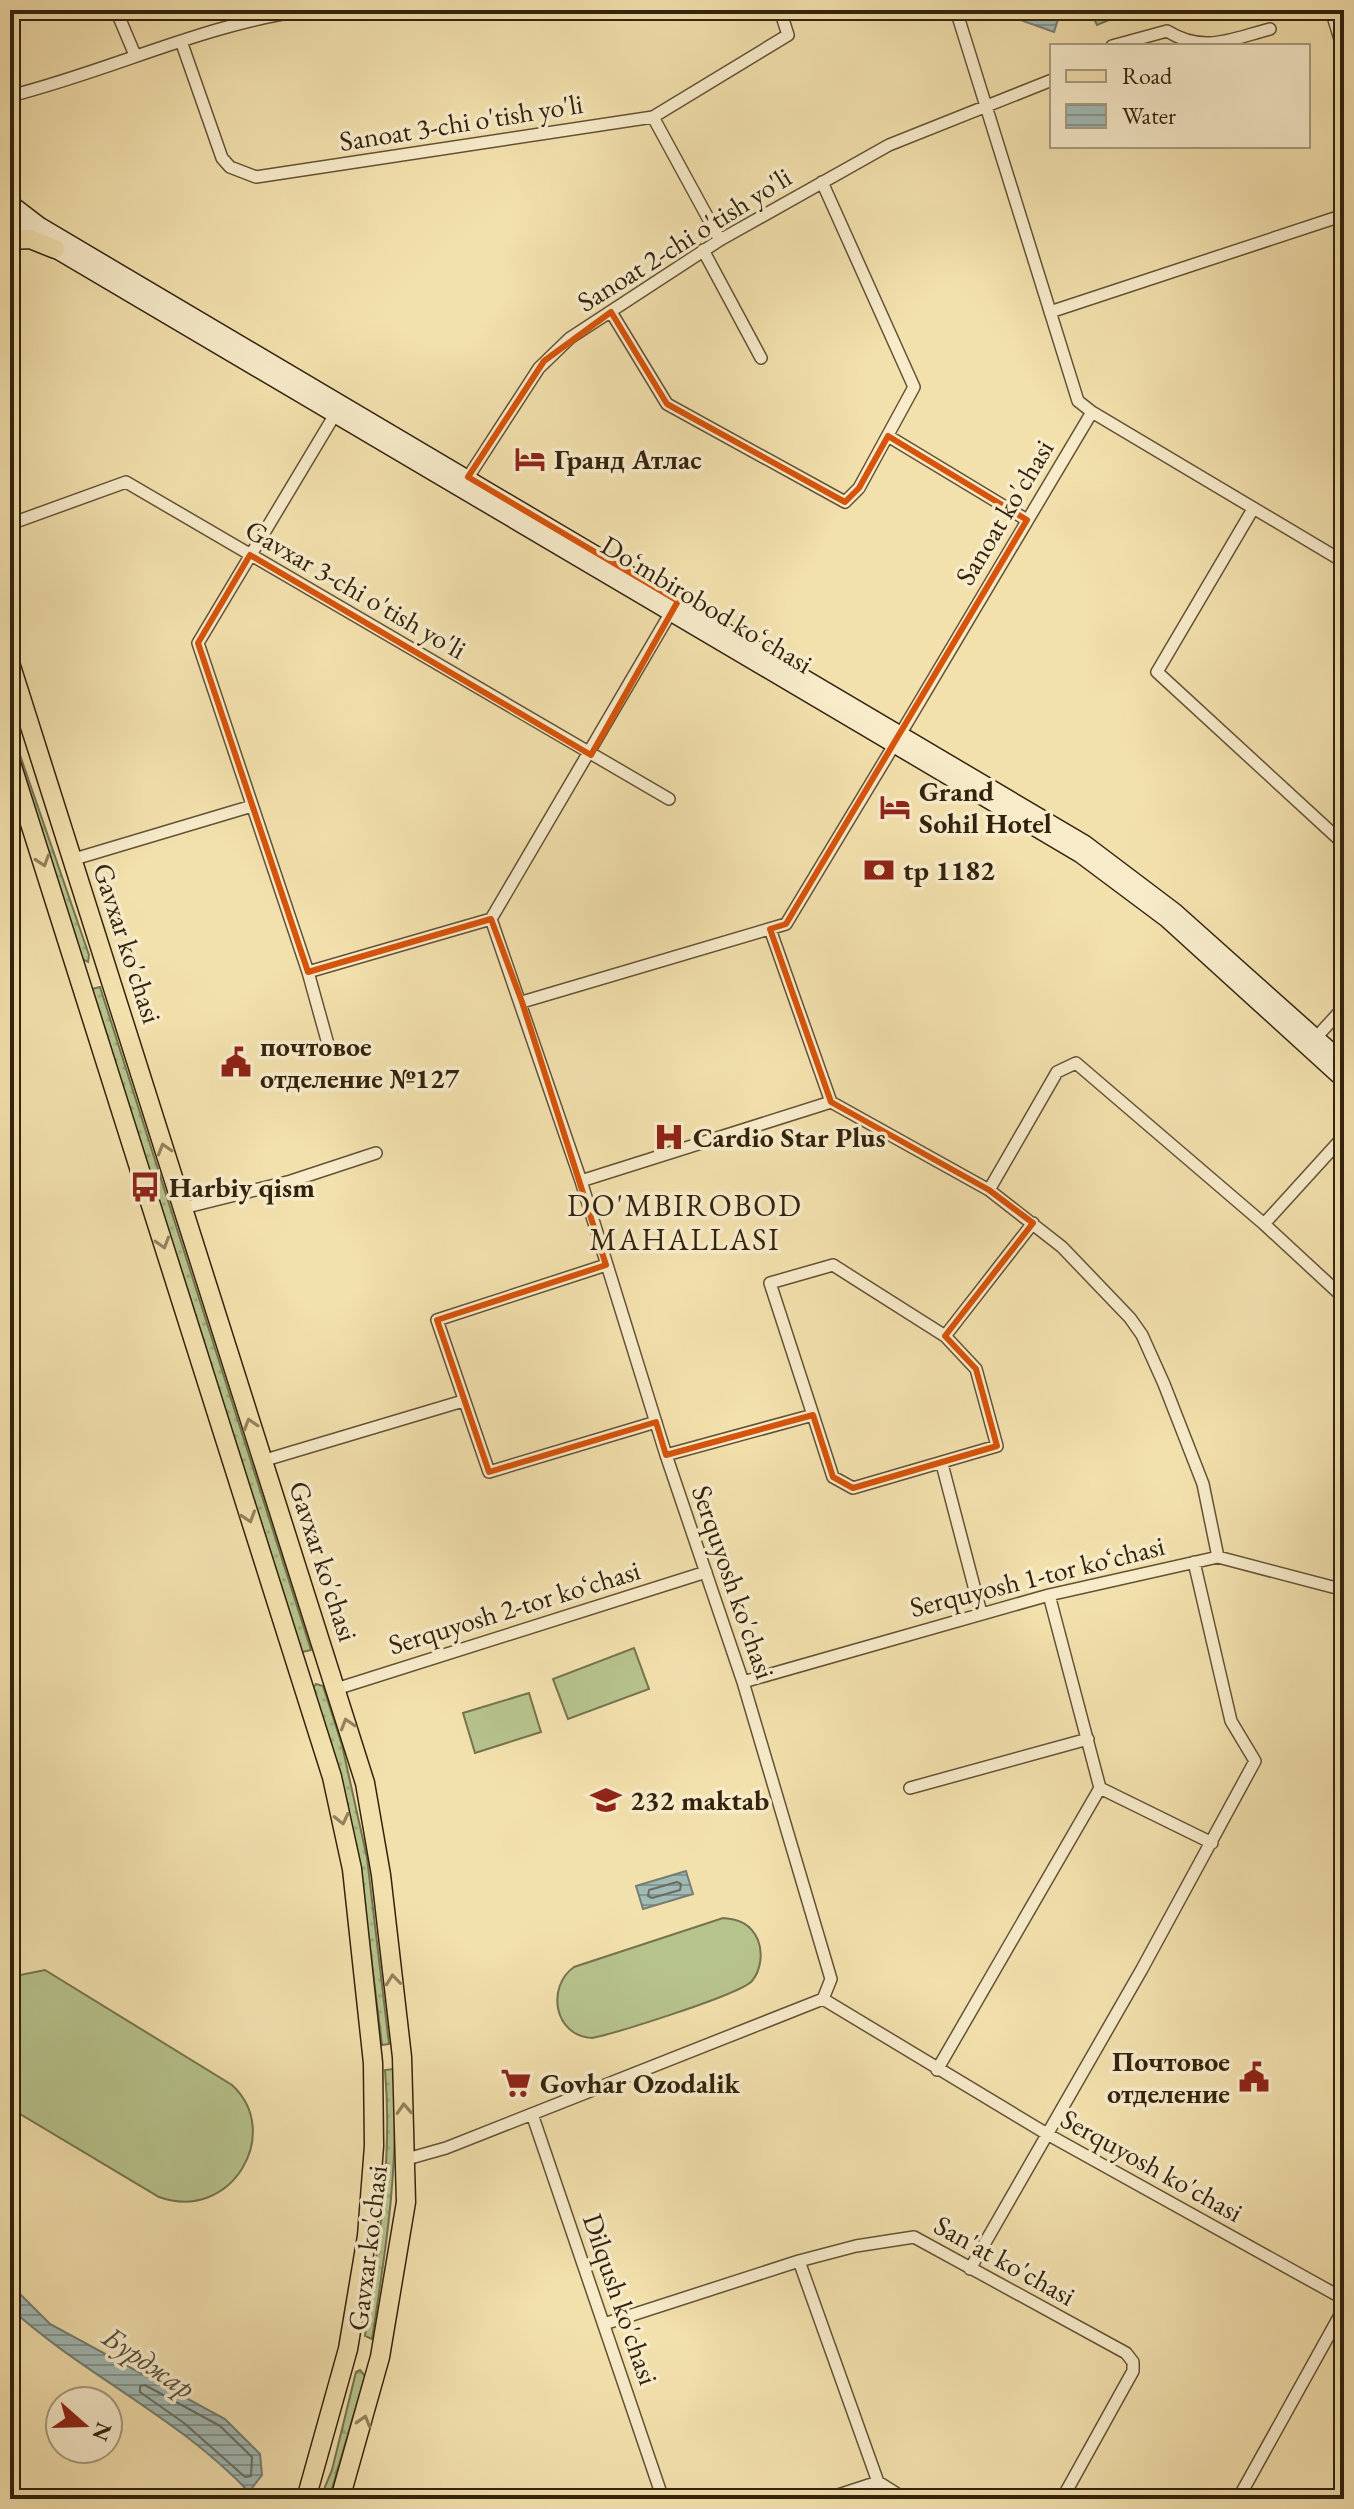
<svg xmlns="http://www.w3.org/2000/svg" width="1354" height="2509" font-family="'EB Garamond',serif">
<defs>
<pattern id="grass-dots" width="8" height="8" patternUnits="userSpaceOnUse" patternTransform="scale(2)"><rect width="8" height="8" fill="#b7c38d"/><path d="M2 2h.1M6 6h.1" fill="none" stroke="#9ea778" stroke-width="1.8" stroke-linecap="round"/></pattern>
<pattern id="forest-firs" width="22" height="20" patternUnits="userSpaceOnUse" patternTransform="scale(2)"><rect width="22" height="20" fill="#b7c38d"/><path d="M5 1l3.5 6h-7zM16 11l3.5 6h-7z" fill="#9ea778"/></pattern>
<pattern id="water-rules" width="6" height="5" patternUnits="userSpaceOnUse" patternTransform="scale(2)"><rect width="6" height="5" fill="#a1bab6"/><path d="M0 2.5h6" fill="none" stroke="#849792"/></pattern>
</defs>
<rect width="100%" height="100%" fill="#f2e0ad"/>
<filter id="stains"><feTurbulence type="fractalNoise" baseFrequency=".0025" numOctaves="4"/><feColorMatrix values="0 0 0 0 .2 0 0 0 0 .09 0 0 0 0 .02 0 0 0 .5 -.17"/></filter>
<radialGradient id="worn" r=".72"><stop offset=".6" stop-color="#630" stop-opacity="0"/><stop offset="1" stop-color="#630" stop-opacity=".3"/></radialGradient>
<path fill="url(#grass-dots)" stroke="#75734e" stroke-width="2" d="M10,726L89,955L88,962L81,958L10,740Z
M100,987L311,1650L302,1652L92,989Z
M316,1684L323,1686L342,1745L367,1858L389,2044L382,2045L359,1860L313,1688Z
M393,2069C400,2161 386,2249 372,2339L365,2336C378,2247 393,2160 385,2070Z"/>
<path fill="url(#forest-firs)" stroke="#75734e" stroke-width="2" d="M360,2370L365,2376L329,2499H320L332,2470L356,2372Z"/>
<path fill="#b7c38d" stroke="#75734e" stroke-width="2" d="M1090,10H1133L1097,25Z
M634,1648L649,1689L568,1719L553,1679Z
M529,1693L541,1732L475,1753L463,1713Z
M723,1918C739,1919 751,1924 758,1940C763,1953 761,1970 752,1981C739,1995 616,2033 592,2038C554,2036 546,1987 574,1967Z
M45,1970L232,2085C284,2133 231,2223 159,2197L10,2108V1977Z"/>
<path fill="url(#water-rules)" stroke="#757e73" stroke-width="2" d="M1008,10H1061L1054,32L1006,15Z
M686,1871L693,1894L643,1909L636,1886Z
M10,2284L50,2324L225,2419L260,2454L262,2475L249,2492C177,2416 85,2376 10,2308Z"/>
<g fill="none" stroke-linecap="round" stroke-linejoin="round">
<path stroke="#6a6e62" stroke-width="2" d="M677,1882L681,1884L680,1890L652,1898L648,1896L649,1890Z
M145,2385L220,2426L252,2457L251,2476L245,2477L184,2423L140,2392V2386Z"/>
<g stroke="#635236" stroke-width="14">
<path id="street" d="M116,10L135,55
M1331,10L1344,52
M181,41L222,158L230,167L256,177L653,117L788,35L780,10
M1112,46L1167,31C1204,54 1231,39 1270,29
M10,96C110,71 204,24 307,10
M653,117L720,240
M703,250L761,358
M611,312L667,404L845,502L859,488L914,387L822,182
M1050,312L1344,215
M337,411L198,643L308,972L491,919L674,607
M1092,412L1344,562
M888,436L1027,520
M465,482L539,368L570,338L720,240L889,145L1052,80
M1253,509L1157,672L1344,844
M10,524L126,482L669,799
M901,733L1092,412L1078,401L956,10
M71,860L252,806
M491,919L581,1181L666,1455L743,1682L831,1979L823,1999L1047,2134L1344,2299
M770,929L831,1102L989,1190L1062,1247L1130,1318L1142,1335L1164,1384L1203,1484L1218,1557
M308,972L328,1044
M522,1002L786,924L894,745
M1312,1042L1344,1007
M581,1181L831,1102
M989,1190L1057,1072L1076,1063L1264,1224L1344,1298
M183,1208L291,1181L376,1153
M1264,1224L1344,1136
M606,1265L437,1320L489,1472L656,1422
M945,1336L1033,1223
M666,1455L813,1415L833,1477L853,1488L997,1446L976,1369L945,1336L833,1265L770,1283L813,1415
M262,1461L463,1401
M942,1464L981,1613
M1049,1595L1100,1788L1212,1843
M743,1682L1049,1595L1218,1557L1344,1590
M336,1689L706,1572
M910,1788L1088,1739
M937,2070L1100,1788
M532,2114L663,2499
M407,2159L446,2148L823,1999
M799,2261L878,2482
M970,2269L1142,1969L1255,1761L1231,1721L1194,1562
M604,2324L799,2261L856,2246L914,2237L1126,2353L1133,2362V2371L1062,2499
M826,2499L878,2482L905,2499
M1238,2499L1344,2308"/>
</g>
<g stroke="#33230e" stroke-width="19">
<path id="secondary" d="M10,203L40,226L1085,844L1175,912L1344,1063
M10,218L55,249L1080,854L1167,919L1344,1080"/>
</g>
<g stroke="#33230e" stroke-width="21">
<path id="primary" d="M10,240L30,239L55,249
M10,663L365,1783L381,1875L402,2057L406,2202L380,2357L340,2499
M10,760L332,1777L352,1869L373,2063L374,2146L367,2236L348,2349L306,2499"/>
</g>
<use href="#street" stroke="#f7ebca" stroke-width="11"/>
<use href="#secondary" stroke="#f7ebca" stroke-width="16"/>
<use href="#primary" stroke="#f2e0ad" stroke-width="18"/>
</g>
<defs><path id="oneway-chevron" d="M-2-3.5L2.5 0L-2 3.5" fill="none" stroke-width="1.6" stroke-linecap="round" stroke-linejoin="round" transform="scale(2)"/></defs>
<g stroke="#92825e">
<use href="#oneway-chevron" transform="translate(43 861) rotate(72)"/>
<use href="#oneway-chevron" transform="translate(164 1149) rotate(-107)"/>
<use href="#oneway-chevron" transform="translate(163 1243) rotate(73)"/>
<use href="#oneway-chevron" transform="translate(250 1424) rotate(-107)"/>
<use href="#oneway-chevron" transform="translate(249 1517) rotate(72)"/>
<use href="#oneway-chevron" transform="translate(347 1724) rotate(-107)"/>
<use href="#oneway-chevron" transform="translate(342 1819) rotate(77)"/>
<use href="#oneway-chevron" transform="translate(393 1980) rotate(-96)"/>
<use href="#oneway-chevron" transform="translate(404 2109) rotate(-93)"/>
<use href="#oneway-chevron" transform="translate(364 2421) rotate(-74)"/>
</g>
<path fill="none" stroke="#d6540c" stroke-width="6" stroke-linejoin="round" d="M611,312L667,404L834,496L845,502L859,488L888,436L1027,520L786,924L770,929L831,1102L989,1190L1033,1223L945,1336L976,1369L997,1446L853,1488L833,1477L813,1415L666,1455L656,1422L489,1472L437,1320L606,1265L522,1002L491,919L308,972L198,643L250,555L591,755L678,601L468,477L544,361Z"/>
<defs>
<g id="hotel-bare" transform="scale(2.4)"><path d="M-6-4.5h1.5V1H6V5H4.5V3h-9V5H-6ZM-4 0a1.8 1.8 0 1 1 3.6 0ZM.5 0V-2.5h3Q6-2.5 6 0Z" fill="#8f2418" stroke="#f7ebca" stroke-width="2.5" paint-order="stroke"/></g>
<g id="bank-bare" transform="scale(2.4)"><path d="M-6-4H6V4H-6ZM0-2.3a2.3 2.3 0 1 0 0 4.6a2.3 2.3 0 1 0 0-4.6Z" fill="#8f2418" stroke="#f7ebca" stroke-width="2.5" paint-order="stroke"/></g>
<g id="civic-bare" transform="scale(2.4)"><path d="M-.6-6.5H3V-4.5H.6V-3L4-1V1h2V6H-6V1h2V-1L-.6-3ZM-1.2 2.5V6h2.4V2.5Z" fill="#8f2418" stroke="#f7ebca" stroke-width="2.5" paint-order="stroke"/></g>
<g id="hospital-bare" transform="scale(2.4)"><path d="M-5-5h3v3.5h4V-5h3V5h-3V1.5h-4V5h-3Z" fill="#8f2418" stroke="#f7ebca" stroke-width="2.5" paint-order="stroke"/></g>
<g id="bus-bare" transform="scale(2.4)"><path d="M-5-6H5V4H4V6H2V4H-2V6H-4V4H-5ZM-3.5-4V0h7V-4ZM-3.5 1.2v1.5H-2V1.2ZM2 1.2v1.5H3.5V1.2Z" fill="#8f2418" stroke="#f7ebca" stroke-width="2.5" paint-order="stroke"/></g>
<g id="school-bare" transform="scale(2.4)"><path d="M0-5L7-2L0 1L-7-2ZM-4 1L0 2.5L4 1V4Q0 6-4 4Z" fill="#8f2418" stroke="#f7ebca" stroke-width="2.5" paint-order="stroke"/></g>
<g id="supermarket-bare" transform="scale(2.4)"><path d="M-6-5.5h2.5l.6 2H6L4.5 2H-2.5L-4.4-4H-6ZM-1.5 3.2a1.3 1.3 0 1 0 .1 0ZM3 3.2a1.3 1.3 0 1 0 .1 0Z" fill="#8f2418" stroke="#f7ebca" stroke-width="2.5" paint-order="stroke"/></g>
</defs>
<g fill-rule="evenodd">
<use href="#hotel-bare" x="530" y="459"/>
<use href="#hotel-bare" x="895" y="807"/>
<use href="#bank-bare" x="879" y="870"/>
<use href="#civic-bare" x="236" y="1062"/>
<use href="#hospital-bare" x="669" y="1137"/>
<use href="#bus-bare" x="145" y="1187"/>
<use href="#school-bare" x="606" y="1800"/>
<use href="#civic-bare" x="1254" y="2077"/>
<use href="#supermarket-bare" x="516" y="2083"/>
</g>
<g text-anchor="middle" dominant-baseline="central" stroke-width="7" stroke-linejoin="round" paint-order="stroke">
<g font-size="28" fill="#33230e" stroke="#f7ebca">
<text transform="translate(461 122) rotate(-9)">Sanoat 3-chi o'tish yo'li</text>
<text transform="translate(684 239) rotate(-32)">Sanoat 2-chi o'tish yo'li</text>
<text transform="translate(1004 512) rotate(-59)">Sanoat ko'chasi</text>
<text transform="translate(356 589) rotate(30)">Gavxar 3-chi o'tish yo'li</text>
<text transform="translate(707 604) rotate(31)">Doʻmbirobod koʻchasi</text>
<text transform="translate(128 943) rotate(72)">Gavxar ko'chasi</text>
<text transform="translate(324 1561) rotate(72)">Gavxar ko'chasi</text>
<text transform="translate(1037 1576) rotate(-14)">Serquyosh 1-tor koʻchasi</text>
<text transform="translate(734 1582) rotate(71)">Serquyosh ko'chasi</text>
<text transform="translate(514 1607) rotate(-17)">Serquyosh 2-tor koʻchasi</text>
<text transform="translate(1152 2165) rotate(29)">Serquyosh ko'chasi</text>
<text transform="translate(367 2248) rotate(-83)">Gavxar ko'chasi</text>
<text transform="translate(1005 2260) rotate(29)">San'at ko'chasi</text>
<text transform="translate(621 2299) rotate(71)">Dilqush ko'chasi</text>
</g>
<g font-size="28" font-weight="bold" fill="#33230e" stroke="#f7ebca" text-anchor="start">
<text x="554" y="459">Гранд Атлас</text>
<text x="919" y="791">Grand<tspan x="919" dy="32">Sohil Hotel</tspan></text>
<text x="903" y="870">tp 1182</text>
<text x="260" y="1046">почтовое<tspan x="260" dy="32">отделение №127</tspan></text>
<text x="693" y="1137">Cardio Star Plus</text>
<text x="169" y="1187">Harbiy qism</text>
<text x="630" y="1800">232 maktab</text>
<text x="1230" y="2061" text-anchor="end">Почтовое<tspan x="1230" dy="32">отделение</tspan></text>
<text x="540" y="2083">Govhar Ozodalik</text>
</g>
<g font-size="30" letter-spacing="2" fill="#33230e" stroke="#f7ebca">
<text x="685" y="1205">DO'MBIROBOD<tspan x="685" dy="34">MAHALLASI</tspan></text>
</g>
<g font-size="30" font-style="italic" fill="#545040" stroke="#f7ebca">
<text transform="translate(149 2362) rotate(34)">Бурджар</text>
</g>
</g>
<rect width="1354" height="2509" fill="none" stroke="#f2e0ad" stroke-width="40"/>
<rect x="12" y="12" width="1330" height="2485" fill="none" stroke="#33230e" stroke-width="4"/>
<rect x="20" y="20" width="1314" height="2469" fill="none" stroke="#33230e" stroke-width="2"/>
<rect x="1050" y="44" width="260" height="104" fill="#f7ebca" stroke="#a99b7f" stroke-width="2"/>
<rect x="1066" y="70" width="40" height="12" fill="#f2e0ad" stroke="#a99b7f" stroke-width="2"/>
<text x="1122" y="84" font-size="24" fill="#33230e">Road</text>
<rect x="1066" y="104" width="40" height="24" fill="url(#water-rules)" stroke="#a99b7f" stroke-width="2"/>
<text x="1122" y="124" font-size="24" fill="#33230e">Water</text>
<g transform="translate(84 2425) rotate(110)"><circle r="38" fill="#f7ebca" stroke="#a99b7f" stroke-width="2"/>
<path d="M0-6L14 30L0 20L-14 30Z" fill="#8f2418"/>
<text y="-12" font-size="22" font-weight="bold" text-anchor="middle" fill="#33230e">N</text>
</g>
<rect width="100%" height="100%" filter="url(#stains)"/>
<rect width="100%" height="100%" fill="url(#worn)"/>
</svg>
